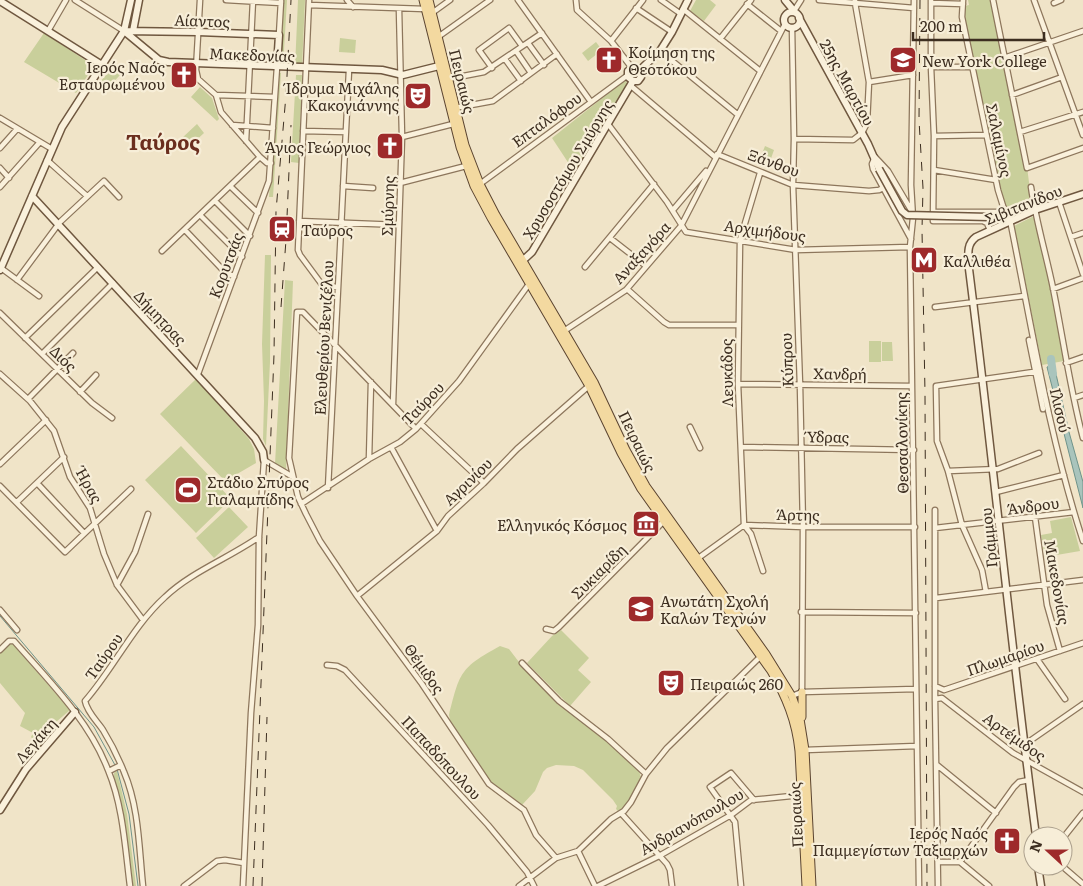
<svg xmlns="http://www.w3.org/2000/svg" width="1083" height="886" font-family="Literata,serif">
<rect width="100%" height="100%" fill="#f0e4c8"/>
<path fill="#c9cf9b" d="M282,0H287L283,67L278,66Z
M298,0H305L302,67H295Z
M696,0H710L716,5L704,21L690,11Z
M968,0H991L1027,167L1032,205L1009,212L1006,210L1002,197L964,17L965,6L969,5Z
M44,33L94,66L76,93L24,62Z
M340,38L356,40L355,53L339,52Z
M596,42L602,50L588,61L582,53Z
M112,68L120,75L107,89L100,82Z
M277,73H281L273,197H269Z
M296,75H302L299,163L291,162Z
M625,80L627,83L626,88L575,173L552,138Z
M200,87L212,98L219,119L217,121L191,97Z
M197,124L204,133L190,146L182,138Z
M765,146L774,150L768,167L758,164Z
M1034,216L1050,287L1064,361L1042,365L1014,226Z
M265,255H271L270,362L266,446L263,439L264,401L262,344Z
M285,280L293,281L286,470L275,464Z
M869,341H881V362H869Z
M882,342H892L893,361H882Z
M196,379L249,439L254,449L256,463L225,481L160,414Z
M181,446L231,499L196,533L145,480Z
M229,507L248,527L214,558L196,538Z
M1071,517L1080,551L1045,557L1041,535L1052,533L1050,521Z
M561,630L589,658L578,670L591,682L570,706L527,663L552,636Z
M11,642L70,710L34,741L31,737L33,733L20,726L25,713L0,683V653Z
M500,646L509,649L522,666L558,703L598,733L638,768L641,777L639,781L630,800L619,812L616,809L617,806L613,800L583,770L574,766L556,765L547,768L543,772L535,791L522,805L493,785L486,777L450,720L449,715C460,672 460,668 500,646Z
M117,771L127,814L136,886H133L125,822L114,777V773Z"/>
<path fill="#a9c4bc" stroke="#6f938a" d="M1054,365L1069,432L1083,482V508L1047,367Z"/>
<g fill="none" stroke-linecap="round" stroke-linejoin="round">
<path stroke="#6f938a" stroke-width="1" d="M0,616L94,727L115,765
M117,769L129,814L138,886"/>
<path stroke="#a9c4bc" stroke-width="8" d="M1051,359L1053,374"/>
<g stroke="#8d765c" stroke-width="7">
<path id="street" d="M75,0L124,31
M200,0L196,70L198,79L216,95L221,112L260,157L267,163H271
M226,0L281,3
M309,0L298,250L300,255L323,286L338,287
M347,0L353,7
M518,0L591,102
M576,0L577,10L611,41L632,68
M661,0L681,14
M819,0L914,8
M914,0L911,185L913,218L910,247L919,886
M931,0V67L934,136L933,221H983L987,223L990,230
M963,0L962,17L998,190L1003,206L1010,220C1032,328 1049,437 1083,541
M993,0L1027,168L1083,148
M1034,0L1083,135
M931,3L963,4
M1054,3L1061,0
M747,4L781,31
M309,5L425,9
M636,8L672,32
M683,9L759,70
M794,11L801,0
M432,13L450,0
M792,27L794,139L793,185L800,385L803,527L802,692
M48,31L66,0
M279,35L281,1
M438,37L490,0
M720,39L751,0
M611,41L643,0
M528,43L544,65
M516,51L531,73
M660,51L737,114
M1004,58L1083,31
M505,59L521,81
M931,67H972
M492,68L479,50L509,28L522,46
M448,79L484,72L542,33
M869,82L913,75
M631,86L715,157
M216,95L275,97
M1012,95L1062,77
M455,108L493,101L557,54
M0,118L52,149
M608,124L667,202L686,232L796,250L910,247
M232,125L273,128
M303,131L346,132
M1020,132L1083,112
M934,136L986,135
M402,137L453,124
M794,139L853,140L862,133L867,123L869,82L855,3V0
M246,141L253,0
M0,148L17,129
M717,154L793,185L869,191L879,190L883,188
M47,160L87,196
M0,168L9,178
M934,170L996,180
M760,173L740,240L738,384L744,525L751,534L763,571
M400,183L466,166
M480,184L628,75
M230,186L258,213
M343,186L373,188
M0,187L40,142
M1031,187C1036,221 1046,254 1053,288C1063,338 1070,389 1083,438
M215,201L250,236
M1059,202L1083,274
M673,210L706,171
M933,212H997L1007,218
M200,215L242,257
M299,221L399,225
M185,230L222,269L234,277
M1071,237L1083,233
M610,238L646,266
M911,239L873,169L872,164L875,157L888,171L911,210
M162,251L260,157
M585,267L654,184
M1,268L39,296
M17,280L60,222L104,181L119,197
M627,289L664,322L669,325H738
M1053,289L1083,278
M935,307L1024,296
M0,313L92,403L112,418
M564,331L626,290L681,226L785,24
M25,338L98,267
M1029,340L1043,409
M42,354L113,283
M1066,363L1083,357
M0,374L30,401L54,431L70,477L90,508L104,554L117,585L143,620
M198,374L269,181L277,67
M738,384L912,386
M80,392L96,375
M1074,398L1083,395
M28,399L73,353
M393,404L402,137L399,9
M421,424L484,483
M690,427L700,448
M416,429L303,312H297L289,458L298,497L306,514L320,541L357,596L422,684L489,784L524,810L536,835L556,858
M391,447L437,531
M742,447L914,450
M369,459L371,382
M0,464L46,420
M948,471L998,469L1039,453
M37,483L84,533
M0,486L65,552L131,489
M328,488L349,70
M996,492L1064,475
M17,502L64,457
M301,504L369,459L400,442L416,429L459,381L529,284
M935,510V699L938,886
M1035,517L1047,605L1060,651
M935,528L1074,512
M697,559L744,525L803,527H915
M117,585L135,552L148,514
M986,592L982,570L962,525L948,471L937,441L936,386L1040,371
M357,596L437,531L448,516L484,483L517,449L591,384
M936,598L1083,580
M0,610L17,630
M801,612L916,613
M546,629L554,631L559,627L663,522
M0,650L9,641H14C48,680 89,720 108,770C123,806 125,847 130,886
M1037,659L1065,699
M522,663L559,701L608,739L646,774
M327,665L337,666L345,670L488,825L527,872L534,886
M935,686L944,690L1083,643
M792,696L802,692L916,689
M935,699L942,698L1013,753L1083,792
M1024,745L1083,704
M805,750L917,746
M937,765L996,813
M109,771L121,765
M621,813L667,864L670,870L672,886
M1063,838L1083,813
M578,851L595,886
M938,862H960L989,886
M960,862L1014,787L1019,782L1029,780
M1062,866L1083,884
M143,886C139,848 139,807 124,772C118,757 111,743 103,730C97,721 87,712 85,701C114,668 132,627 165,597C191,572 229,558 259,537
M184,886L217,861L225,860L244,863
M243,886L251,713L258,625L259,537L264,460L293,477
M519,886L556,858L578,851L611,819L624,811L631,802L646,774L667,748L760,657
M598,886L659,856L731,815L751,800L801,795
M741,886L735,822L710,787L731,773L754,800"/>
</g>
<g stroke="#6f573f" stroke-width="9">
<path id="secondary" d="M785,0L795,12
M0,1L102,65
M784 20a8 8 0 1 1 16 0a8 8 0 1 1-16 0Z
M799,18L868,144L879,169
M124,31L159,60L168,62L382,70L403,75L443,65
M124,31L198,32L279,35L277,67
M133,31L139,0
M640,70L660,51L672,32L688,0
M633,81L628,77V71L634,68L640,70
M633,81H638L641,77L640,70
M32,196L255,438L263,452L264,460
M989,217H1000L1010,220
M519,264L532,252L633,81
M0,270L62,127L124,31L131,0
M0,810L26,769L75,712
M1036,836C1011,647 993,458 969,269C969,257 965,245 976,237L1035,210L1083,194
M1038,866L1041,886"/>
</g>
<g stroke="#5b4430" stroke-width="9">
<path id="primary" d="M423,0L460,147L474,186L491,218L589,386L621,453L641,489L771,671C786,697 796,721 799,751L806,886
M429,0L465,145L480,184L496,215L594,382L626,450L646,486L766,654L792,696L800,719L805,750L812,886
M802,692V717"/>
</g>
<use href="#street" stroke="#faf1dc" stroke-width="4.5"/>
<use href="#secondary" stroke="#faf1dc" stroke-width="6"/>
<use href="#primary" stroke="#f3d9a0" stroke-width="7"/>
<path stroke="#3d2e20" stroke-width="1" stroke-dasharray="9 9" stroke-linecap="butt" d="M920,0L919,120L923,188L922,230L925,393L927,886
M281,307L286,240L291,125
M253,886L274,355L276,211L286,95L291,0
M262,886L267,717"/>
<g stroke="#6f573f" stroke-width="9" stroke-linecap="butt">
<path id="secondary-bridge" d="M879,169L902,211L907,215L989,217"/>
</g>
<use href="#secondary-bridge" stroke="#faf1dc" stroke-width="6"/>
</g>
<defs>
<g id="church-square" transform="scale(1.4375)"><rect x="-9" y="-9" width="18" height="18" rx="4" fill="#9e2a2b" stroke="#f7eed8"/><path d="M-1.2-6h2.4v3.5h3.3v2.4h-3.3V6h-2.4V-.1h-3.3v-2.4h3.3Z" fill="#fff"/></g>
<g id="university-square" transform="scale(1.4375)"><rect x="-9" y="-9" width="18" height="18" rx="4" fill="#9e2a2b" stroke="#f7eed8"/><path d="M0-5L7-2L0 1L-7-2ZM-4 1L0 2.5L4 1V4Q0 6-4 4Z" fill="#fff"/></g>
<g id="theatre-square" transform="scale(1.4375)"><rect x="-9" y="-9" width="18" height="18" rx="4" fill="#9e2a2b" stroke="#f7eed8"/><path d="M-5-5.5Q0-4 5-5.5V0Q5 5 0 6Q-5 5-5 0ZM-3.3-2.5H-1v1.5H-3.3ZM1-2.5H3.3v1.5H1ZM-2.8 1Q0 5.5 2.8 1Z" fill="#fff"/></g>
<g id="station-square" transform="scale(1.4375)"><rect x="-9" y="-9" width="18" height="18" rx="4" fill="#9e2a2b" stroke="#f7eed8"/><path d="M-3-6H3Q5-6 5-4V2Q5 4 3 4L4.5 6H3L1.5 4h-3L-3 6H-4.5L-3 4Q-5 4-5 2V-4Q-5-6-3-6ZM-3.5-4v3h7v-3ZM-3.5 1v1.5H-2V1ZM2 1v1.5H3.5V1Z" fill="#fff"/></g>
<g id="metro-square" transform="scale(1.4375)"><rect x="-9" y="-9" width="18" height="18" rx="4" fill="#9e2a2b" stroke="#f7eed8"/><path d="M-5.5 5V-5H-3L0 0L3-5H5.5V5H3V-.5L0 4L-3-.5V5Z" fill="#fff"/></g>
<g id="stadium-square" transform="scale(1.4375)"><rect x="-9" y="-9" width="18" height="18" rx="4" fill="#9e2a2b" stroke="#f7eed8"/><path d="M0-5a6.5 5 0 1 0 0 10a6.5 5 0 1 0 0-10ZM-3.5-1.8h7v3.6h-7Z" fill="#fff"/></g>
<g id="museum-square" transform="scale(1.4375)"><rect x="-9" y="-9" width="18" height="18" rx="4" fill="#9e2a2b" stroke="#f7eed8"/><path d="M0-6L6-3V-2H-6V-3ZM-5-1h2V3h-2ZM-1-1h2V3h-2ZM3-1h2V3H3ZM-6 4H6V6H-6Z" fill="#fff"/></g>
</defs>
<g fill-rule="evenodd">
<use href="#church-square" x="609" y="60"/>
<use href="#university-square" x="903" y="60"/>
<use href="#church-square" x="184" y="75"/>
<use href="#theatre-square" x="418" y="96"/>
<use href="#church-square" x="390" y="146"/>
<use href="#station-square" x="282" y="229"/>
<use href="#metro-square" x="924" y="260"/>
<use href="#stadium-square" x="188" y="490"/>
<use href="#museum-square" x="646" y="524"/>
<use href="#university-square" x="641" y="609"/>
<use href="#theatre-square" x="671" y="683"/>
<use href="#church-square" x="1007" y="841"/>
</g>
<g text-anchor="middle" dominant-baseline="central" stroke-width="4.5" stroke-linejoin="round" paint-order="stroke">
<g font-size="15" fill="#3d2e20" stroke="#f7eed8">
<text transform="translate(202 20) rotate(2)">Αίαντος</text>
<text transform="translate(252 54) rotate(2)">Μακεδονίας</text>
<text transform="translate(463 81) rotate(76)">Πειραιώς</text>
<text transform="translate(848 82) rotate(61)">25ης Μαρτίου</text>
<text transform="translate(546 119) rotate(-36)">Επταλόφου</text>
<text transform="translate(1000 140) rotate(78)">Σαλαμίνος</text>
<text transform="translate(774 162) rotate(20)">Ξάνθου</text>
<text transform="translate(567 169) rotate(-59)">Χρυσοστόμου Σμύρνης</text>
<text transform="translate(1023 204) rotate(-22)">Σιβιτανίδου</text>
<text transform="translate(387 206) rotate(-88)">Σμύρνης</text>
<text transform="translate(765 230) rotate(8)">Αρχιμήδους</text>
<text transform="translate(641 252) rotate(-48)">Αναξαγόρα</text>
<text transform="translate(225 265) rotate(-69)">Κορυτσάς</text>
<text transform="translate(161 317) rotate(47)">Δήμητρας</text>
<text transform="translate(323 338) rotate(-87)">Ελευθερίου Βενιζέλου</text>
<text transform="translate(64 358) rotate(44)">Διός</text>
<text transform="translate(786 360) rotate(-92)">Κύπρου</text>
<text transform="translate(726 373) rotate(-91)">Λευκάδος</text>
<text transform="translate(840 373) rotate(1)">Χανδρή</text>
<text transform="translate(422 403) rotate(-46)">Ταύρου</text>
<text transform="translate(1061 410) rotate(77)">Ιλισού</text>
<text transform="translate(828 436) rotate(1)">Ύδρας</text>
<text transform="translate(638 441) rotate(64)">Πειραιώς</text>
<text transform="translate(901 443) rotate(-91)">Θεσσαλονίκης</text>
<text transform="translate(467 481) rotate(-44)">Αγρινίου</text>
<text transform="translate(90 485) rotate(61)">Ήρας</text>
<text transform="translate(1033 505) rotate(-7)">Άνδρου</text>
<text transform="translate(798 514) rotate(1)">Άρτης</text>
<text transform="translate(988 538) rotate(-96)">Γράμμου</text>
<text transform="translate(598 571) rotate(-45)">Συκιαρίδη</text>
<text transform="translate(1058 582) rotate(80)">Μακεδονίας</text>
<text transform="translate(103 656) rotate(-55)">Ταύρου</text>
<text transform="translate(1005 657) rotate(-19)">Πλωμαρίου</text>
<text transform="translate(425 668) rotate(55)">Θέμιδος</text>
<text transform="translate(1015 736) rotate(35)">Αρτέμιδος</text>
<text transform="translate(35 740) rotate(-49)">Λεγάκη</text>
<text transform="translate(442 757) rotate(47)">Παπαδόπουλου</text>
<text transform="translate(795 815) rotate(-93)">Πειραιώς</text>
<text transform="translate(691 821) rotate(-30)">Ανδριανόπουλου</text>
</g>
<g font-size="15" fill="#3d2e20" stroke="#f7eed8" text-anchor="start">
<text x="628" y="51">Κοίμηση της<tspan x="628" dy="17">Θεοτόκου</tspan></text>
<text x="922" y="60">New York College</text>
<text x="165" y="66" text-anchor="end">Ιερός Ναός<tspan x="165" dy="17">Εσταυρωμένου</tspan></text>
<text x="399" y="87" text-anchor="end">Ίδρυμα Μιχάλης<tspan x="399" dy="17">Κακογιάννης</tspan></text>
<text x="371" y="146" text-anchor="end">Άγιος Γεώργιος</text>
<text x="301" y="229">Ταύρος</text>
<text x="943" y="260">Καλλιθέα</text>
<text x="207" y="481">Στάδιο Σπύρος<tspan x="207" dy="17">Γιαλαμπίδης</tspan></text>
<text x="627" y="524" text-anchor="end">Ελληνικός Κόσμος</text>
<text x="660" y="600">Ανωτάτη Σχολή<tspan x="660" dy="17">Καλών Τεχνών</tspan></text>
<text x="690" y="683">Πειραιώς 260</text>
<text x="988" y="832" text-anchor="end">Ιερός Ναός<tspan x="988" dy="17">Παμμεγίστων Ταξιαρχών</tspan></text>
</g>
<g font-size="20" font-weight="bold" fill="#6b2e1e" stroke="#f7eed8">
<text x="163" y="141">Ταύρος</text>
</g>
</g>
<g transform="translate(1048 851) rotate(291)"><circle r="24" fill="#f7eed8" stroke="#ada18e"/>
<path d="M0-4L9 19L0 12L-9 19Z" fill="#9e2a2b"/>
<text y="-8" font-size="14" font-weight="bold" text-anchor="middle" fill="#3d2e20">N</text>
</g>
<path d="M913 32v8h131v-8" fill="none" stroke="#3d2e20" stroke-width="2.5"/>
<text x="920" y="32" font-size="15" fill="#3d2e20" stroke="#f7eed8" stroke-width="4" paint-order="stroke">200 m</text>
</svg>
